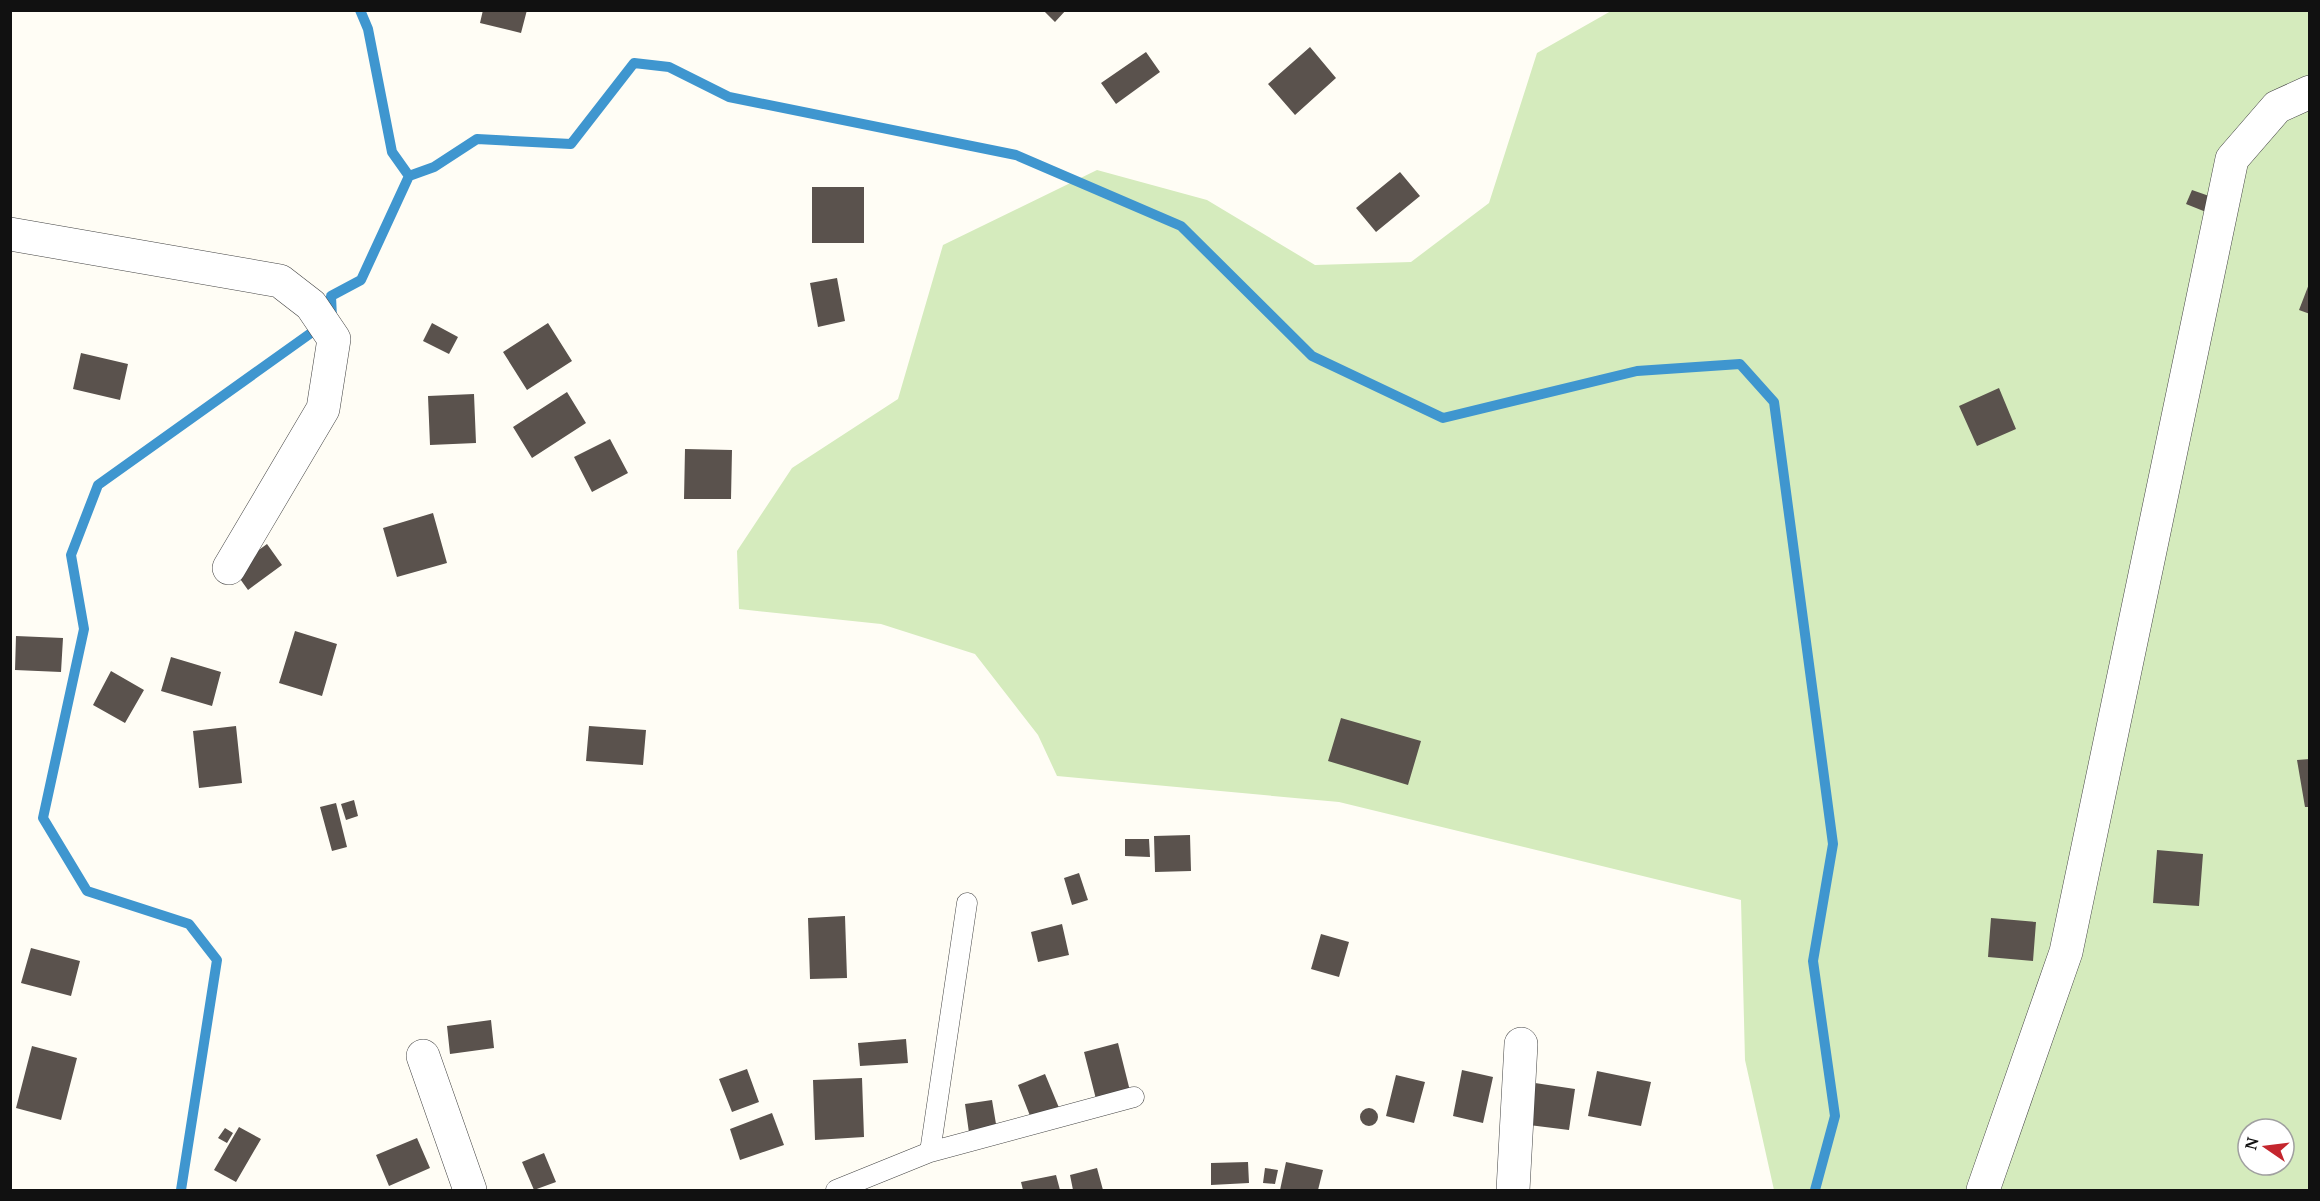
<svg xmlns="http://www.w3.org/2000/svg" width="2320" height="1201" font-family="'PT Serif',serif">
<rect width="100%" height="100%" fill="#fffdf5"/>
<path fill="#d5ebbd" fill-rule="evenodd" d="M1611,11H2309V1190H1774L1745,1060L1741,900L1339,802L1057,776L1038,735L975,654L881,624L739,609L737,551L792,468L898,399L943,245L1097,170L1207,200L1315,265L1411,262L1489,203L1537,53ZM2248,1129H2284V1165H2248Z"/>
<g fill="none" stroke-linecap="round" stroke-linejoin="round">
<path stroke="#3f96cf" stroke-width="10" d="M360,10L368,29L392,152L409,176L434,167L477,139L571,144L634,63L669,67L729,97L1016,155L1181,226L1312,356L1443,418L1637,371L1740,364L1774,402L1833,844L1813,961L1835,1116L1815,1190
M181,1190L217,960L189,924L87,891L43,818L84,629L71,555L98,485L332,318L331,296L361,280L409,176"/>
</g>
<path fill="#5a524d" d="M483,10H527L521,33L480,23Z
M1043,10H1066L1055,22Z
M1310,47L1336,78L1295,115L1268,84Z
M1146,52L1160,72L1116,104L1101,83Z
M1400,172L1420,196L1376,232L1356,208Z
M812,187H864V243H812Z
M2192,190L2212,197L2206,212L2186,204Z
M837,278L845,321L818,327L810,283Z
M2309,284L2310,285V314L2299,310Z
M432,323L458,337L449,354L423,341Z
M548,323L572,361L527,390L503,352Z
M81,353L128,364L120,400L73,389Z
M1999,388L2016,429L1977,446L1959,406Z
M567,392L586,423L532,458L513,427Z
M474,394L476,443L430,445L428,396Z
M610,439L628,473L592,492L574,457Z
M685,449L732,450L731,499H684Z
M433,513L447,563L397,577L383,528Z
M267,544L282,565L248,590L233,569Z
M295,631L337,644L322,696L279,683Z
M16,636L63,638L61,672L15,670Z
M171,657L221,672L212,706L161,691Z
M111,671L144,690L125,723L93,705Z
M1341,718L1421,741L1408,785L1328,761Z
M236,726L242,783L199,788L193,731Z
M589,726L646,730L643,765L586,761Z
M2310,759V807H2305L2297,760Z
M354,800L358,816L346,820L341,804Z
M336,803L347,847L332,851L320,807Z
M1190,835L1191,871L1155,872L1154,836Z
M1125,839H1149L1150,857L1125,856Z
M2157,850L2203,854L2199,906L2153,903Z
M1079,873L1088,900L1072,905L1064,878Z
M845,916L847,978L810,979L808,918Z
M1991,918L2036,922L2033,961L1988,957Z
M1062,924L1069,955L1038,962L1031,932Z
M1321,934L1349,942L1339,977L1311,969Z
M31,948L80,961L71,996L21,983Z
M491,1020L494,1048L450,1054L447,1026Z
M906,1039L908,1063L860,1066L858,1043Z
M1118,1043L1130,1091L1096,1099L1084,1052Z
M32,1046L77,1058L61,1120L16,1108Z
M747,1069L759,1102L732,1112L719,1079Z
M1462,1070L1493,1077L1483,1123L1453,1116Z
M1597,1071L1651,1082L1641,1126L1588,1116Z
M1045,1074L1062,1115L1034,1126L1018,1085Z
M1396,1075L1425,1082L1414,1123L1386,1116Z
M862,1078L864,1137L815,1140L813,1080Z
M1535,1083L1575,1089L1569,1130L1529,1125Z
M992,1100L998,1136L970,1140L965,1104Z
M1360 1117a9 9 0 1 1 18 0a9 9 0 1 1-18 0Z
M772,1113L784,1145L740,1160L730,1129Z
M239,1127L261,1139L236,1182L214,1170Z
M225,1128L233,1133L227,1143L218,1138Z
M417,1138L430,1168L389,1186L376,1155Z
M544,1153L556,1182L534,1190L522,1162Z
M1248,1162L1249,1183L1211,1185V1163Z
M1286,1162L1323,1170L1318,1190H1280Z
M1097,1168L1103,1190H1073L1070,1175Z
M1265,1168L1278,1170L1275,1184L1263,1183Z
M1056,1175L1060,1190H1023L1021,1182Z"/>
<g fill="none" stroke-linecap="round" stroke-linejoin="round">
<g stroke="#444" stroke-width="21">
<path id="lane" d="M930,1152L967,903
M836,1190L930,1152L1134,1097"/>
</g>
<g stroke="#444" stroke-width="34">
<path id="street" d="M10,234L280,281L311,305L334,339L323,409L229,568
M423,1056L470,1190
M1513,1190L1521,1044
M1983,1190L2066,952L2232,159L2277,107L2310,92"/>
</g>
<use href="#lane" stroke="#fff" stroke-width="20"/>
<use href="#street" stroke="#fff" stroke-width="33"/>
</g>
<rect width="2320" height="1201" fill="none" stroke="#111111" stroke-width="24"/>
<g transform="translate(2266 1147) rotate(284)"><circle r="28" fill="#ffffff" stroke="#a0a0a0" stroke-width="1.5"/>
<path d="M0-4.5L10 22L0 15L-10 22Z" fill="#c4262e"/>
<text y="-9" font-size="16" font-weight="bold" text-anchor="middle" fill="#111111">N</text>
</g>
</svg>
